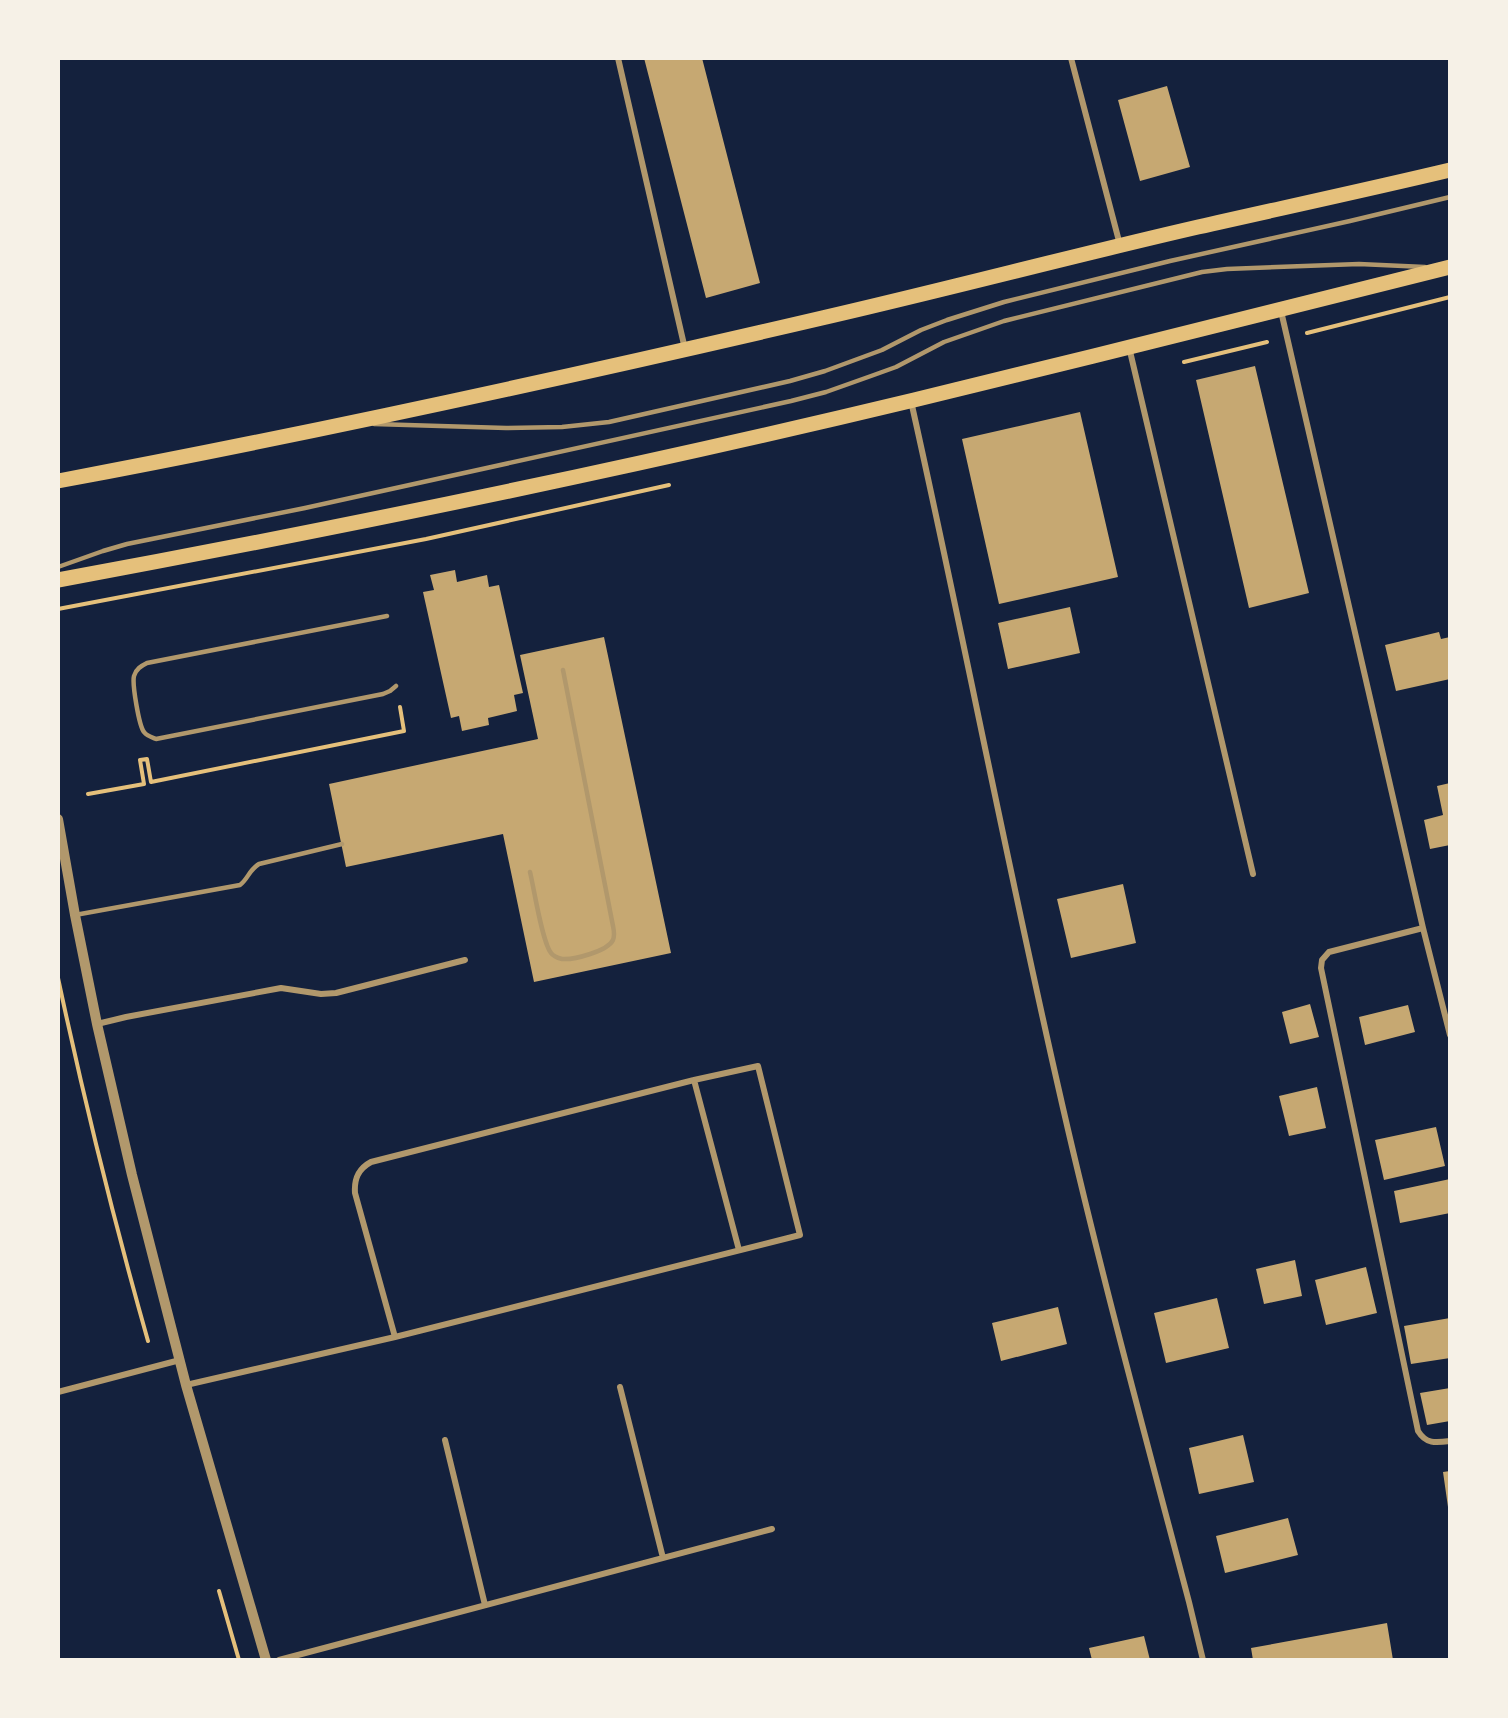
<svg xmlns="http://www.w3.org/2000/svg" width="1508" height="1718" font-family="Inter,sans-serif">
<rect width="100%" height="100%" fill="#14213d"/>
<path fill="#c6a872" d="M644,58H702L760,283L706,298Z
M1167,86L1190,167L1140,181L1118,100Z
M1255,366L1309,593L1249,608L1196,380Z
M1080,412L1118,577L999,604L962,439Z
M455,570L457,582L487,575L489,587L499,585L523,693L514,695L517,711L488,718L489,725L462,731L459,716L451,718L423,592L434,590L430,575Z
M1070,607L1080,653L1008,669L998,623Z
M1439,632L1441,639L1450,637V679L1396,691L1385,645Z
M604,637L671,953L534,982L503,834L346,867L329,784L538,739L520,655Z
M1450,783V845L1430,849L1424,820L1443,815L1437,786Z
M1123,884L1136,943L1071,958L1057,899Z
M1310,1004L1319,1037L1290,1044L1282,1012Z
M1408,1005L1415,1032L1365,1045L1359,1017Z
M1317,1087L1326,1128L1289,1136L1279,1096Z
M1436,1127L1445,1166L1384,1180L1375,1140Z
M1450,1179V1213L1400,1223L1394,1191Z
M1295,1260L1302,1296L1264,1304L1256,1269Z
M1366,1267L1377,1313L1326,1325L1315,1280Z
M1217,1298L1229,1348L1166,1363L1154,1313Z
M1058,1307L1067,1344L1001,1361L992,1323Z
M1450,1318V1358L1411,1364L1404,1326Z
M1450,1388V1421L1427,1425L1420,1393Z
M1243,1435L1254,1482L1199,1494L1189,1448Z
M1450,1471V1507H1448L1443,1472Z
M1288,1518L1298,1555L1225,1573L1216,1536Z
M1387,1623L1393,1660H1253L1251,1648Z
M1144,1636L1150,1660H1092L1089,1648Z"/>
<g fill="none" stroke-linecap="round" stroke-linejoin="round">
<path stroke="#e5c07b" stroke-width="4" d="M1307,333L1450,297
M1184,362L1267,342
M58,609L426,539L669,485
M88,794L144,784L140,760L147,759L151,782L404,731L400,707
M58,978C84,1100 114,1221 148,1341
M219,1591L239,1660"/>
<path stroke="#b1986c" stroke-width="4.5" d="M374,424L506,428L562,427L609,422L790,381L825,371L882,350L921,330L947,320L1004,302L1170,261L1350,221L1450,197
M58,567L103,551L127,544L305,508L791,401L826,392L871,376L896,367L944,342L1004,321L1202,272L1227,269L1359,264L1425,267
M387,616L147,663C141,666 136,669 134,676C132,684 139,726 144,732C147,736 151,737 156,739L383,694L390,691L396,686
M530,872C534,888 542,942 551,953C553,956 558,958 562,959C574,960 608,951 613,940C615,935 614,931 613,926L563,670
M75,915L240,885C248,879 249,870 259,864L342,844"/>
<path stroke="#b1986c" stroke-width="6" d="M618,58L685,349
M1071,58L1120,245
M1281,311L1423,928L1450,1035
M1129,347L1253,874
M911,401C962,629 1006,858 1058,1086C1097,1259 1144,1431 1189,1602L1203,1660
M1423,928L1329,952L1322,960L1321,968L1418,1431C1426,1444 1435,1443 1450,1441
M97,1024L126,1017L281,988L321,994L336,993L465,960
M694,1080L739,1250
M186,1385L395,1337L800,1235L758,1066L694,1080L371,1162C358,1169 354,1179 355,1193L395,1337
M620,1387L663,1558
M58,1392L180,1360
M445,1440L485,1605
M279,1660L772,1529"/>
<path stroke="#b1986c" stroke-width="10" d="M58,819L75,915L97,1024L132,1175L186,1385L266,1660"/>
<path stroke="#e5c07b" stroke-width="15" d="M58,481C314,433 569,377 822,318C948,289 1072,256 1198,227C1282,208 1366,190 1450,170
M58,580C345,527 631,468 914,400C1093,357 1271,311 1450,267"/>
</g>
<rect width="1508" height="1718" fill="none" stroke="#f6f1e7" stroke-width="120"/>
</svg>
